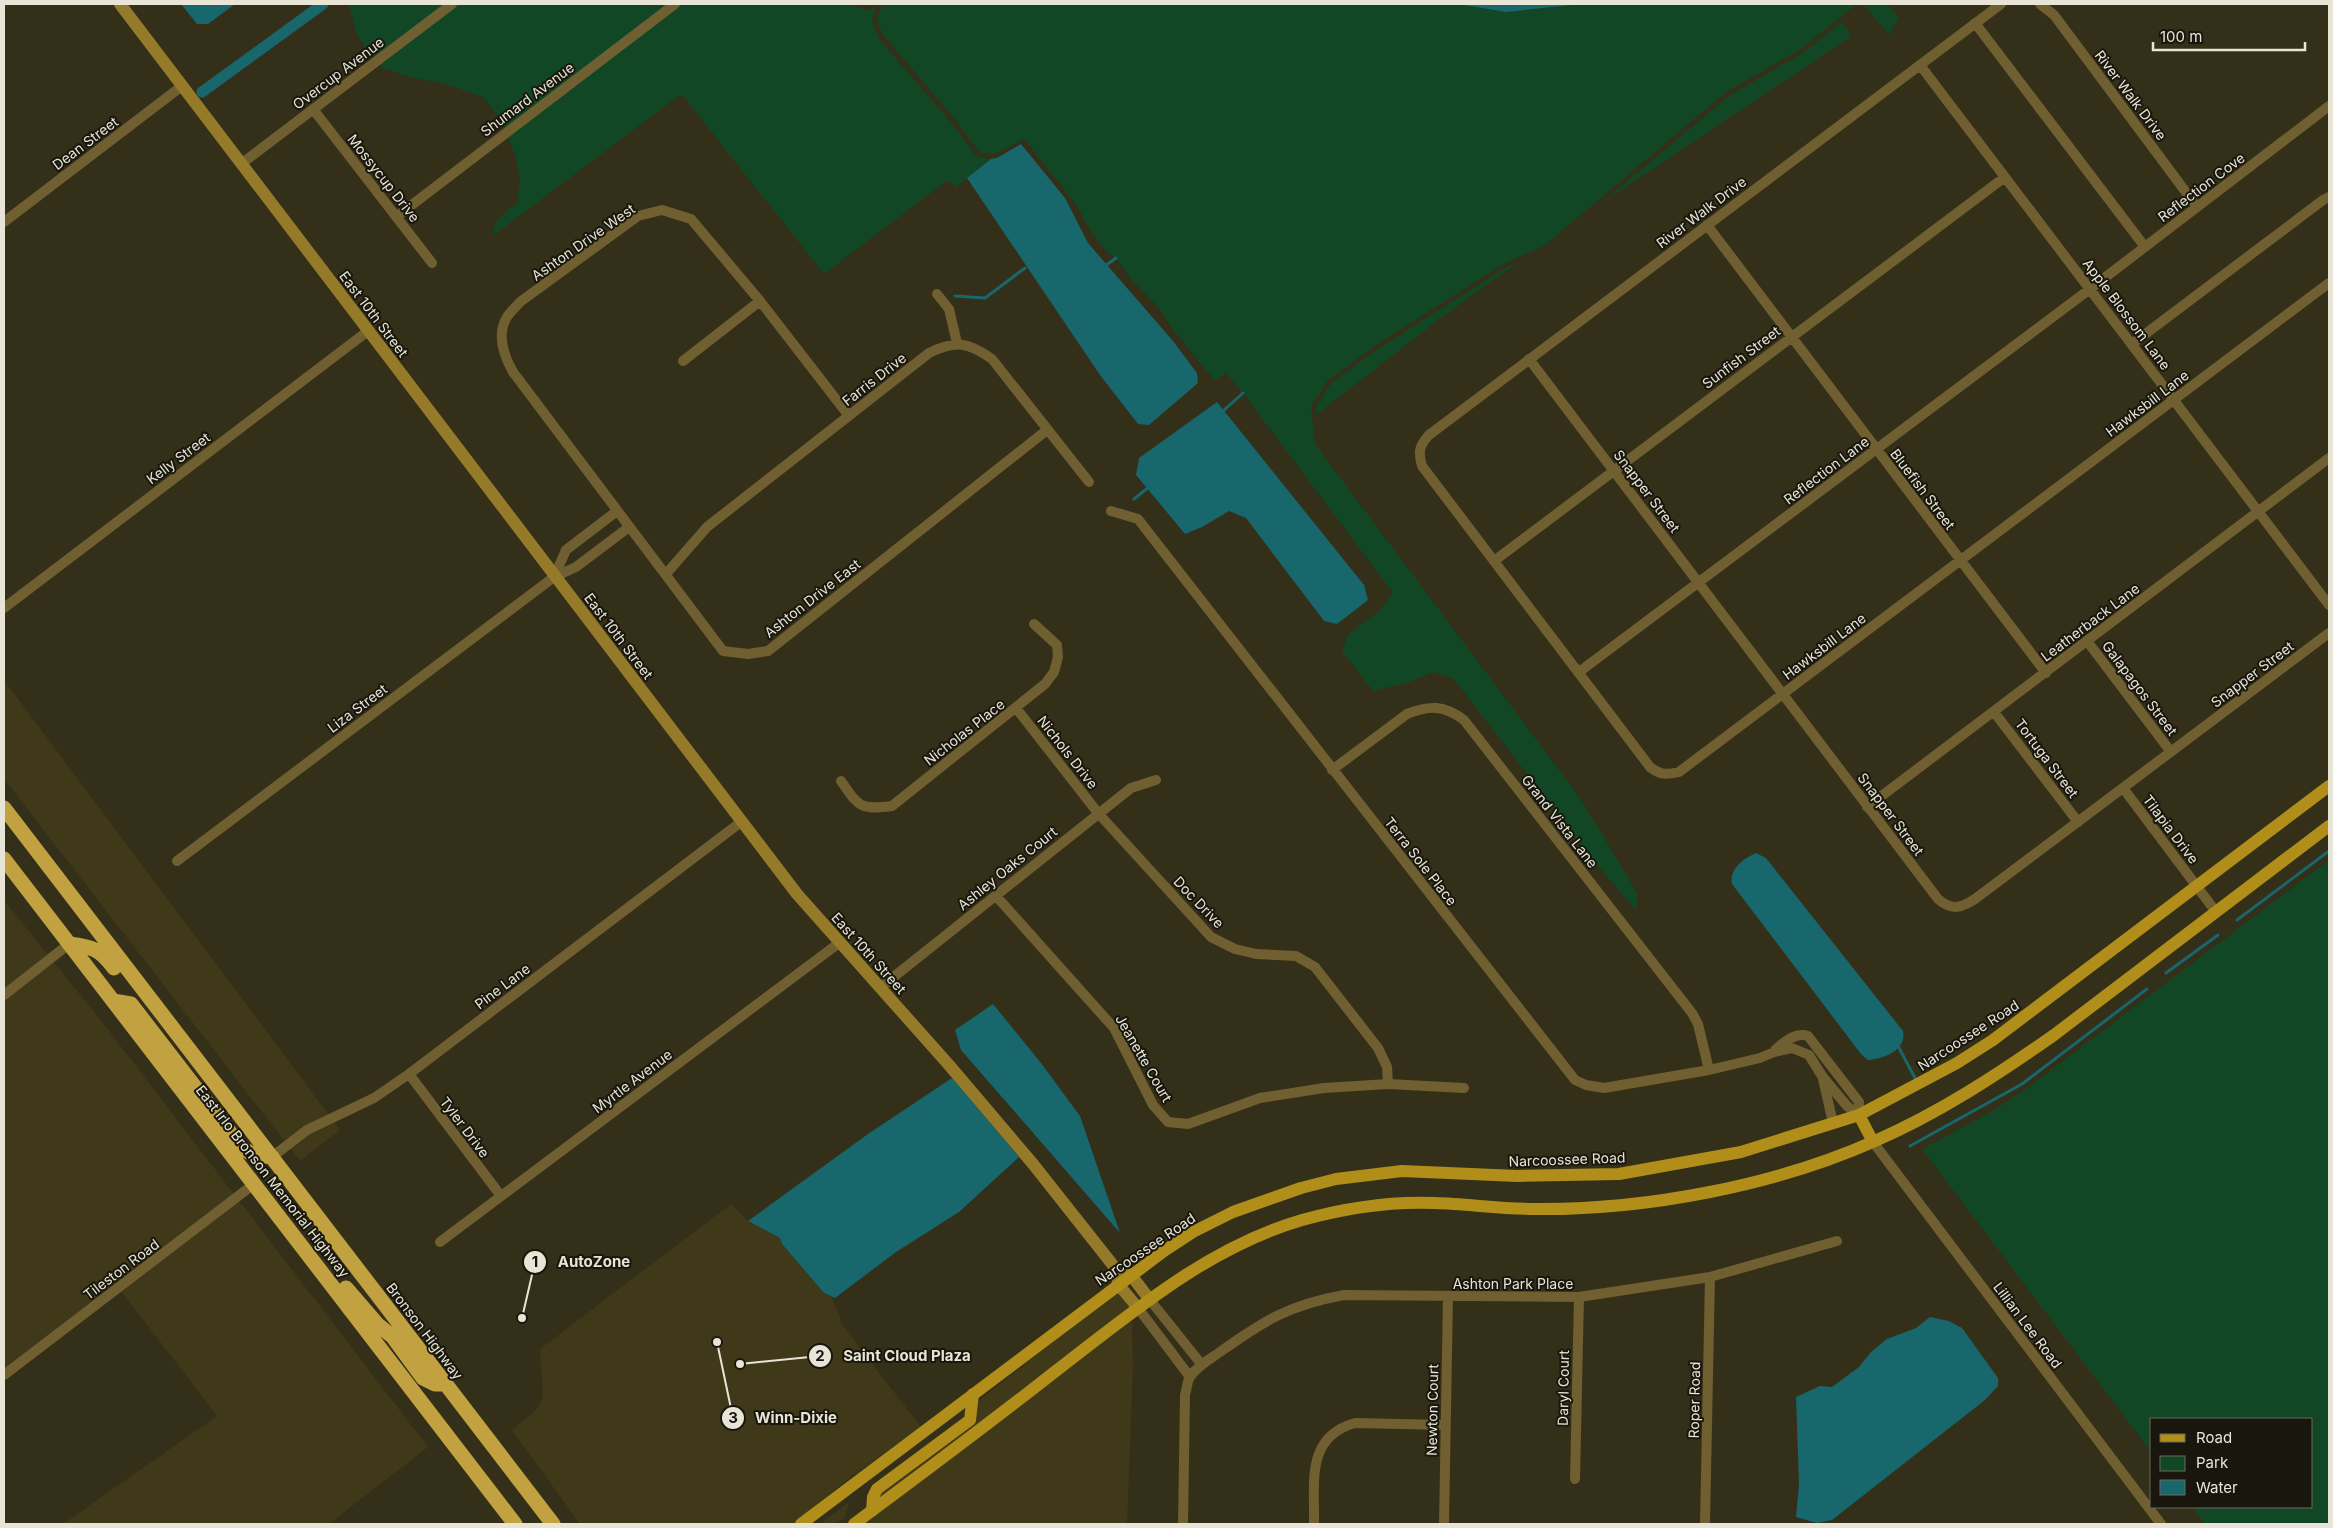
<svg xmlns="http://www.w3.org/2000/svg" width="2333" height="1528" font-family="Inter,sans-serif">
<rect width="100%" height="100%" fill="#342f18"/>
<path fill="#3f3819" d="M4,680L340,1130L300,1161L4,779Z
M4,900L106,1027L428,1447L329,1524H63L217,1416L118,1287L4,1370Z
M731,1204L748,1221L780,1238L782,1244L824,1293L832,1298L843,1326L921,1427L848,1479L793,1524H580L512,1430L537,1409L543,1397L540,1349Z
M1117,1292L1130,1308L876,1501V1490L967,1415L978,1401Z
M1132,1320L1133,1369L1127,1524H863Z
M850,1501L844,1518L835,1524H820Z"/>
<path fill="#124725" d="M349,4H855L859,8L870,10L877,4L872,21L879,39L950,121L976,156L991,159L956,187L951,182H945L824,274L684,97L680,95L494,235L493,227L502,215L517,203L520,181L516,158L502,121L483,97L445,84L410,77L383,68L357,36Z
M882,4H1458L1506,12L1582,4H1887L1899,18L1889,35L1863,4H1857L1801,49L1726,92L1544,246L1503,264L1376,345L1328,380L1311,406L1315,444L1580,798L1638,894L1636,911L1598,866L1454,679L1434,672L1407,683L1373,691L1342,651L1348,635L1378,612L1393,593L1243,393L1226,373L1215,381L1172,328L1159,308L1131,279L1116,258L1107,252L1092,233L1075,203L1024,139L995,154L980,153L954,118L883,35L877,20Z
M1842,22L1852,36L1599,205L1729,96L1803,53Z
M1519,262L1450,311L1316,415V407L1331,383L1378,349L1505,268Z
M2329,860V1524H2205L2192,1507H2312V1419H2152V1453L1922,1149L1991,1112L2026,1089Z"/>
<path fill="#17676d" d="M181,4H235L208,24H197Z
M1458,4H1582L1506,12Z
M1021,144L1065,198L1088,243L1173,341L1197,373L1198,383L1149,425L1138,424L1100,375L967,178L991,159L997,158Z
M1217,402L1364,585L1368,600L1337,624L1324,621L1246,518L1229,511L1202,527L1185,534L1136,475L1139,458Z
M1756,853L1766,858L1903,1031C1907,1050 1884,1059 1868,1060L1861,1054L1732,884C1729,869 1743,859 1756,853Z
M993,1004L1041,1063L1080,1116L1120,1233L961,1050L955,1030Z
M952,1078L1019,1157L959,1212L896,1252L835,1298L824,1293L782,1244L780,1238L748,1221L868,1134Z
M1930,1317L1949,1321L1962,1328L1998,1378V1386L1985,1400L1832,1520L1817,1523L1796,1517L1799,1484L1796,1397L1820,1386L1832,1387L1859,1367L1871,1352L1887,1339L1916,1328Z"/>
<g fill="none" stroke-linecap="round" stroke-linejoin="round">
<path stroke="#17676d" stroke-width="3" d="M1105,266L1116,258
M955,296L985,298L1025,268
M1223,411L1243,393
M1134,499L1149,487
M2237,920L2329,851
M2166,973L2218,935
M1898,1046L1915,1078
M1910,1146L2022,1084L2147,989"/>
<path stroke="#17676d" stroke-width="11" d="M202,92L323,4"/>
<path stroke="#6f5f31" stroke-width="10" d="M2001,4L1429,435C1419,446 1418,452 1422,466L1650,767C1660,775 1666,775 1679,772L2329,283
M2040,4L2054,15L2197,207
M1975,23L2145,247
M1920,65L2329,605
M313,109L432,263
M241,164L452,4
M396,217L675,4
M4,222L182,86
M1707,225L2046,673
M937,294L949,309L957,343
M2132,344L2323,200L2329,197
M1529,359L1938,899C1952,911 1961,908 1975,899L2329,633
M683,361L760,301
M849,416L760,301L691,219L662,210L638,216L520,302C516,307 510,312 507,317C496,335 504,356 513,372L723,651L748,654L768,651L1047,430
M1111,511L1138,519L1575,1080L1586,1085L1604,1088L1709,1070L1760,1058L1774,1052L1792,1048L1809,1055L1822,1076L1847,1106L1859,1115
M1494,561L2005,177
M666,574L707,527L929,353C956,340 968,342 992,359L1089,482
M554,577L566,550L617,511
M4,608L368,331
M2087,641L2171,752
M1579,672L2090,289L2329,106
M1016,708L1098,813L1211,937L1235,949L1256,954L1296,956L1315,967L1378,1048L1387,1067L1388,1084
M1994,712L2078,822
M1332,770L1407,714C1430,705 1444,705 1464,720L1692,1013L1698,1024L1709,1070
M841,781C859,807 860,810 892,806L1045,684L1054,672L1058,657L1057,645L1034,624
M2123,788L2216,912
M1867,807L2329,458
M177,861L554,577L576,567L629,527
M996,896L1114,1028L1153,1105L1168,1122L1188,1124L1260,1098L1324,1088L1388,1084L1464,1088
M881,987L1131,788L1156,780
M4,995L69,944
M1775,1050C1784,1042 1795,1032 1808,1036L1859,1102V1115
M409,1074L501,1196
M1823,1079L1833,1123
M1873,1142L2161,1524
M272,1157L307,1130L374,1098L409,1074L741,822
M440,1242L839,943
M1150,1300L1202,1365
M1138,1308L1190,1377
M4,1375L254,1184
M1575,1479L1579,1297
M1183,1524L1185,1395C1187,1389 1187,1381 1190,1377C1197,1366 1210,1359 1220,1352C1265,1320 1289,1305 1344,1295L1579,1297L1710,1277L1837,1241
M1314,1524C1315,1483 1305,1437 1355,1423L1445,1425
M1444,1524L1448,1296
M1705,1524L1710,1277"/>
<path stroke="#947a29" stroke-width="12" d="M120,4L797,894L949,1065L1033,1164L1116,1269L1131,1275L1150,1300
M1117,1276L1118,1284L1138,1308"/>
<path stroke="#b08e19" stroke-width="12" d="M1859,1115L1873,1142
M872,1511L873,1497L877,1489L970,1420L973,1394
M801,1524L1164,1251L1193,1232L1233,1212L1301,1188L1336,1179L1402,1171L1517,1176L1619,1174L1741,1152L1859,1115L1957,1063L1993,1040L2329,786
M854,1524C920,1475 987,1425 1052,1374C1129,1315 1206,1248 1302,1220C1345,1208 1390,1201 1435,1203C1468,1204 1502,1209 1535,1209C1646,1210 1774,1186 1875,1141C1939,1113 1997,1075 2054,1035L2329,826"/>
<path stroke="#c2a240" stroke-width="15" d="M4,808L553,1524
M4,859L515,1524
M69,944C93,947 100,949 114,968
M113,1001L131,1004L242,1148L252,1154L272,1157
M346,1288L377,1324L393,1337L423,1378L435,1384H446"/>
</g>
<g text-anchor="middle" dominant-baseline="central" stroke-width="4" stroke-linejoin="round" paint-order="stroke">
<g font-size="14" fill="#e8e5d7" stroke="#19170d">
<text transform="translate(338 73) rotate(-37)">Overcup Avenue</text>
<text transform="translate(2131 95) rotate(53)">River Walk Drive</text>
<text transform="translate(527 99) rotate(-37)">Shumard Avenue</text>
<text transform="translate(85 143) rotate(-37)">Dean Street</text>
<text transform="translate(384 178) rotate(52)">Mossycup Drive</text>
<text transform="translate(2201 187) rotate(-37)">Reflection Cove</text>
<text transform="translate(1701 212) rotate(-37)">River Walk Drive</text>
<text transform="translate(583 242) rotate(-35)">Ashton Drive West</text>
<text transform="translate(374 314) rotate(53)">East 10th Street</text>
<text transform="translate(2127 314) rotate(53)">Apple Blossom Lane</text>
<text transform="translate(1741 357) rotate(-37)">Sunfish Street</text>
<text transform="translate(874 379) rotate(-38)">Farris Drive</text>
<text transform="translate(2147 403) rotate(-37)">Hawksbill Lane</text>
<text transform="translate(178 458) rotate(-37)">Kelly Street</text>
<text transform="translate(1826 470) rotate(-37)">Reflection Lane</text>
<text transform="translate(1923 489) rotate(53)">Bluefish Street</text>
<text transform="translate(1647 491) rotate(53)">Snapper Street</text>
<text transform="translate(812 598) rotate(-38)">Ashton Drive East</text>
<text transform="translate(2090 622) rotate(-37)">Leatherback Lane</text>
<text transform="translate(619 636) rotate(53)">East 10th Street</text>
<text transform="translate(1824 646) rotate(-37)">Hawksbill Lane</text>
<text transform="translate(2252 674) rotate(-37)">Snapper Street</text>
<text transform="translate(2140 688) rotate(53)">Galapagos Street</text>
<text transform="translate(357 708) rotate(-37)">Liza Street</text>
<text transform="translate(964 732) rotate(-38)">Nicholas Place</text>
<text transform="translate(1068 752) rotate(52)">Nichols Drive</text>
<text transform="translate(2047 758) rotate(53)">Tortuga Street</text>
<text transform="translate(1891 814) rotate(53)">Snapper Street</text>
<text transform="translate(1560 821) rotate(52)">Grand Vista Lane</text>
<text transform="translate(2171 829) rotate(53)">Tilapia Drive</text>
<text transform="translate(1421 861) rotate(52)">Terra Sole Place</text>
<text transform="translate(1007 868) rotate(-39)">Ashley Oaks Court</text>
<text transform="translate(1199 902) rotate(46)">Doc Drive</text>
<text transform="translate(869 953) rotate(48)">East 10th Street</text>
<text transform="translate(502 986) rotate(-37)">Pine Lane</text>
<text transform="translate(1968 1035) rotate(-33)">Narcoossee Road</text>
<text transform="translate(1144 1058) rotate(60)">Jeanette Court</text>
<text transform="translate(632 1081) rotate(-37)">Myrtle Avenue</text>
<text transform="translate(465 1127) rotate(53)">Tyler Drive</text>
<text transform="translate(1567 1159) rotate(-2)">Narcoossee Road</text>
<text transform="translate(273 1181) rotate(52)">East Irlo Bronson Memorial Highway</text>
<text transform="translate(1145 1249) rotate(-34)">Narcoossee Road</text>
<text transform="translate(121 1269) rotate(-37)">Tileston Road</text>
<text x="1513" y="1283">Ashton Park Place</text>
<text transform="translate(2028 1325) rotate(53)">Lillian Lee Road</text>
<text transform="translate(425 1331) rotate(53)">Bronson Highway</text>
<text transform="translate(1563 1388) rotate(-89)">Daryl Court</text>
<text transform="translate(1694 1400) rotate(-89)">Roper Road</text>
<text transform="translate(1432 1410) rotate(-89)">Newton Court</text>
</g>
</g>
<path fill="none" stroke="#e8e5d7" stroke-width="2" d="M522 1318L535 1262M740 1364L820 1356M717 1342L733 1418"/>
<g fill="#e8e5d7" stroke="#19170d" stroke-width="2">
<circle cx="522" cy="1318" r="5"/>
<circle cx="740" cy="1364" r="5"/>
<circle cx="717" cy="1342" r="5"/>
<circle cx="535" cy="1262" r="12"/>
<circle cx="820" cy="1356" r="12"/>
<circle cx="733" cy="1418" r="12"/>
</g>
<g font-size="15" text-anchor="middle" font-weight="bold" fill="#111">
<text x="535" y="1267">1</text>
<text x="820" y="1361">2</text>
<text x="733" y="1423">3</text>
</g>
<g font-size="15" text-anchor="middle" font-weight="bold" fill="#e8e5d7" stroke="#19170d" stroke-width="4" stroke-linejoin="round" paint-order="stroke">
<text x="594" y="1267">AutoZone</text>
<text x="907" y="1361">Saint Cloud Plaza</text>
<text x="796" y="1423">Winn-Dixie</text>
</g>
<rect width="2333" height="1528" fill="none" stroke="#e8e5d7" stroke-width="10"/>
<rect x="2150" y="1418" width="162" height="90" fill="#19170d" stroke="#6c695e"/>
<rect x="2160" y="1434" width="25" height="8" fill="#b08e19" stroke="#6c695e"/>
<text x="2196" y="1443" font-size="15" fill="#e8e5d7">Road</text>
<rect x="2160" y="1456" width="25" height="15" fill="#124725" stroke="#6c695e"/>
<text x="2196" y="1468" font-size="15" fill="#e8e5d7">Park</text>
<rect x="2160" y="1480" width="25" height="15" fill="#17676d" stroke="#6c695e"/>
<text x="2196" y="1493" font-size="15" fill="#e8e5d7">Water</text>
<path d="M2153 42v8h152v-8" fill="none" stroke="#e8e5d7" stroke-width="2.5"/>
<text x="2160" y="42" font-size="15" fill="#e8e5d7" stroke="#19170d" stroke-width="4" paint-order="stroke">100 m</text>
</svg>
